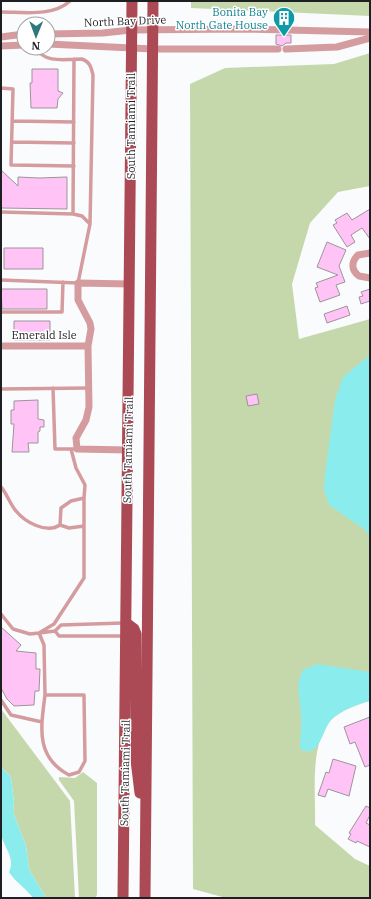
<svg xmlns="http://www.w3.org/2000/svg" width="371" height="899" font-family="'IBM Plex Serif',serif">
<rect width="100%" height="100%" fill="#fafbfd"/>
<path fill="#c5d8ab" d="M191,1H370V16L191,8Z
M370,53V186L338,192L310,223L292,284L299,339L370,319V701C358,704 340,711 331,720C309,744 316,794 315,825L355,859L370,866V898H226L193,889L190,84L225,68L334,64Z
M1,709L70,801L75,898H46L29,869L26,846L13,812L14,802L11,777L1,767Z
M83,772L97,783V895L95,898H79L74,801L59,780V777L75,778Z"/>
<path fill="#8becee" d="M370,355V536L364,529L329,505L324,490L325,474L335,400L343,377Z
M317,664L370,672V701C358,704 339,711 331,720C322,731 319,760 300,749C300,738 302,728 301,717C301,700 294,686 303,670Z
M1,767L11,777L14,802L13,812L26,846L29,869L46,898H33C26,888 15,882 9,872C15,859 6,850 2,838C0,827 1,781 1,767Z"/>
<path fill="#ffc4f5" stroke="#9d949b" d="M276,35H291V43H286L282,46L276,44Z
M32,69H58V91L63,93L58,99L57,108H31L30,83H32Z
M1,170L18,186V177L39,178L67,177V209L1,208Z
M370,209V239L362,228L351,235L355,242L347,247L333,225L337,223L335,220L347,213L352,220Z
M327,242L346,250L339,266L345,282L336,285L340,295L320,302L315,288L318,287L316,283L338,275L317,267Z
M4,248H43V269H4Z
M1,289H47V309H2Z
M370,289V301L361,304L359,297L363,296L361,292Z
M347,306L350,315L327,323L324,314Z
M14,321H50V340H14Z
M257,394L259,404L248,406L246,396Z
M38,400V419L44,420V427H40V431L38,432V443H28L29,452H12L14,424H11V410H14V401Z
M1,627L21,645L16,651L36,653V669H40L39,691H35L34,705L14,706L7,699L1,688Z
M370,717V765L365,767L355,742L350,744L344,727Z
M333,759L356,766L349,796L328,789L325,797L318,795L326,772L329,773Z
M366,806L370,808V815L366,823L370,825V847L357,841L356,843L348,839L351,834L349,833Z"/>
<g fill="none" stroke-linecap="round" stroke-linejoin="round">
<path stroke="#d59c9f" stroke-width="3.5" d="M1,12C22,12 53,17 70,1
M1,88L13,89L11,165L74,166
M12,121L74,122
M12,142L74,143
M1,212L73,214L82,216L90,224
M73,214L74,59
M1,280L78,283L90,224L93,75C91,67 90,62 82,59C68,59 43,64 37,48
M1,312H62L63,282
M53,388L55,449H73
M1,389L89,388
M1,487C7,494 10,504 16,511C25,522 46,534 60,525L61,508L71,501L84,498L85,485L76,468L71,449
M60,525L69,528L84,526
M1,614L13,629L30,634L39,633L54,624L84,578V498
M55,631L59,636H124
M45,695H84L85,761L79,772L69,775C35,757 41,727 45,695Z
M45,695L44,645L39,633L55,631L61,625L123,623
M1,700L11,715L42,722"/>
<path stroke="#d59c9f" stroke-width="7" d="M48,34L103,33L131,30L242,29L370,32
M1,37L24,34
M48,44L153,49H278
M1,46L24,45
M286,49L337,47L370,38
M370,253L358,255C351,262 351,270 359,276L370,278
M1,346H88
M128,450L77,449L76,438L86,420L89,407L88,346L91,329L90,323L78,300V283L130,284"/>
<path stroke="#ab4954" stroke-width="11" d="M126,623L134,629L136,634V760L140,793
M123,898L132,1
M145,898L153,1"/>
</g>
<defs>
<g id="building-pin" transform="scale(1.15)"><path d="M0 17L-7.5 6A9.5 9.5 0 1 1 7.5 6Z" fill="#0f9aa8" stroke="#fff"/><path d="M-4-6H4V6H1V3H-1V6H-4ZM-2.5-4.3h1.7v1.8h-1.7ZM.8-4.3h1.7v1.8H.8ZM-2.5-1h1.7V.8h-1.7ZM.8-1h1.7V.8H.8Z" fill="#fff"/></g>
</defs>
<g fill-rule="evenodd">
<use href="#building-pin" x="284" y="18"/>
</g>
<g text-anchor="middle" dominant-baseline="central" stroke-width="3" stroke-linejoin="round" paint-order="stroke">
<g font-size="11" fill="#0d838f" stroke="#fff" text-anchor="end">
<text x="268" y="12">Bonita Bay<tspan x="268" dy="13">North Gate House</tspan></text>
</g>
<g font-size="11" fill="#1d1f23" stroke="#fff">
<text transform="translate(125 21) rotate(-2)">North Bay Drive</text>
<text transform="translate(131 126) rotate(-90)">South Tamiami Trail</text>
<text x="44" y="335">Emerald Isle</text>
<text transform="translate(128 450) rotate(-89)">South Tamiami Trail</text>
<text transform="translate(125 773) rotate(-89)">South Tamiami Trail</text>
</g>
</g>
<rect width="371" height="899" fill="none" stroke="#1d1f23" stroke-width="4"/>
<g transform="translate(36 36) rotate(181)"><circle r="19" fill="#ffffff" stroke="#a5a5a7"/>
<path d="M0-3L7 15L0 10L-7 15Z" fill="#2e777b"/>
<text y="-6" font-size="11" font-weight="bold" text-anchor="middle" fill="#1d1f23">N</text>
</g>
</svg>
